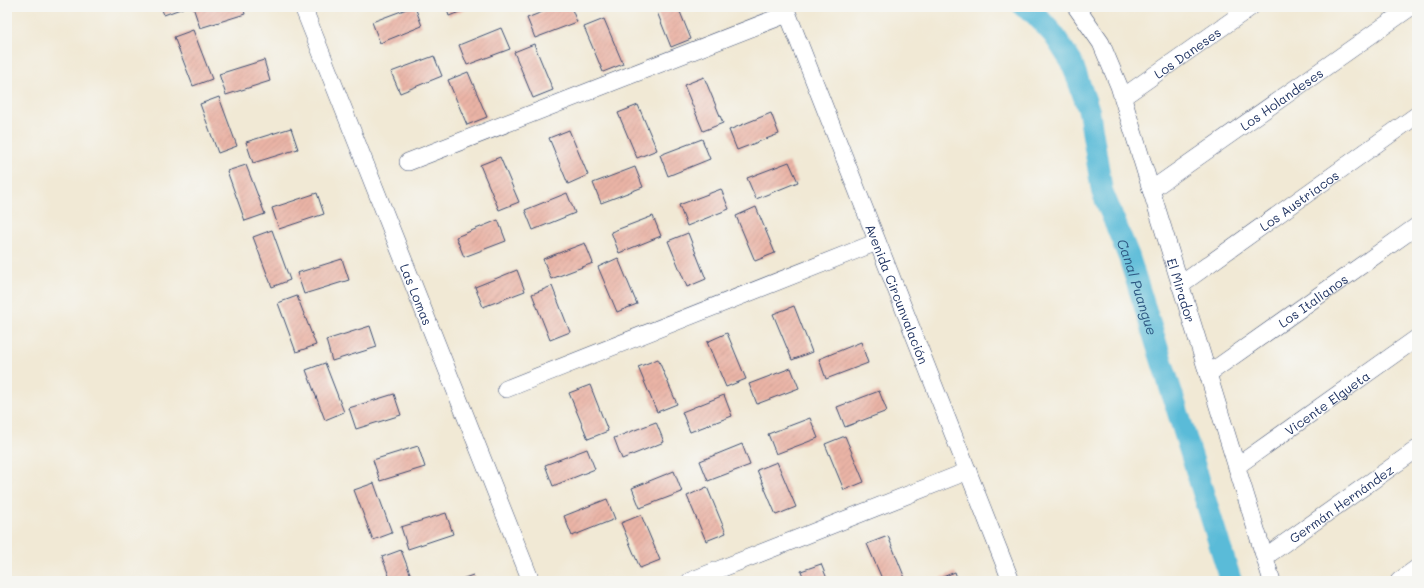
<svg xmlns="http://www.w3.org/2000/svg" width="1424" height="588" font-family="Mali,sans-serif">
<defs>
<pattern id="building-hatch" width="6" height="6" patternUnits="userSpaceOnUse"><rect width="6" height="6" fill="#eab4a6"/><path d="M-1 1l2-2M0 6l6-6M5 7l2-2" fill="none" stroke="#c89b91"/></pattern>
</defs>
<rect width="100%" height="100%" fill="#f6f6f2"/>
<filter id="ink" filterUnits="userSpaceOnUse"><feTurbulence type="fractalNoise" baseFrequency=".025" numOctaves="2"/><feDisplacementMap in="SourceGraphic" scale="8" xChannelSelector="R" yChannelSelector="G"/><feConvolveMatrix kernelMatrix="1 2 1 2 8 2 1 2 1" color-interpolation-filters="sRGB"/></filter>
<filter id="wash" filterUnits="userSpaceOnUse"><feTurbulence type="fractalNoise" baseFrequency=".012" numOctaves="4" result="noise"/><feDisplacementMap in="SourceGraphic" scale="16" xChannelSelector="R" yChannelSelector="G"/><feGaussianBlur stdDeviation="0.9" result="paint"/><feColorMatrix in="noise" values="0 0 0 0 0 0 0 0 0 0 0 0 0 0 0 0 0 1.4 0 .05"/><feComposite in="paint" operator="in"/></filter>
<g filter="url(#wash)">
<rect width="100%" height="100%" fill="#f1e9d5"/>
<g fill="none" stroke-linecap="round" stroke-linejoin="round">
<path stroke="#5abbd8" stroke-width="22" id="s1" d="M1024,7L1035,14L1054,35L1072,63L1089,111L1102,191L1129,257L1231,581"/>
</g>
<g id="blocks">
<path fill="url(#building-hatch)" d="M161,7H183V8L164,15Z
M193,7H243L245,14L200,28Z
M412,7H415L422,26L380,43L372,22Z
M446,7H472L449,16Z
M555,7H571L577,22L535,38L527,18Z
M655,7H678L691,39L671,47Z
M604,19L623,64L603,72L584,27Z
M501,28L510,49L467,65L459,45Z
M193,30L212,79L193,86L174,37Z
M534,44L553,90L533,98L514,52Z
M434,56L442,76L400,93L391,72Z
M264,60L270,81L226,95L219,74Z
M468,72L487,117L467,125L448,80Z
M704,77L723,123L703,131L684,85Z
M219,97L237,146L218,153L200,104Z
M638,105L657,150L637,158L618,113Z
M771,113L779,134L737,150L729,130Z
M291,128L298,149L253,163L246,142Z
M569,130L588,175L568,184L549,138Z
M702,139L710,159L668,176L660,155Z
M500,157L519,202L499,210L480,165Z
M789,162L798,182L756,199L747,178Z
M246,165L265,214L245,221L227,171Z
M635,167L643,187L601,203L593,183Z
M721,189L729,209L687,226L679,205Z
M317,193L324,214L279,229L272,208Z
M567,193L575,213L533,230L525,210Z
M756,207L775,253L755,261L736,216Z
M653,216L661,236L619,253L611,232Z
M498,220L506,241L464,257L456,237Z
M272,230L290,280L272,287L253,237Z
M688,233L706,279L687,287L668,241Z
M585,243L593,263L551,279L543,259Z
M618,258L637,304L617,312L598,267Z
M342,259L349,280L304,294L297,273Z
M517,270L525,291L483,307L475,287Z
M552,286L570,332L550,340L532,294Z
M297,296L316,345L296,352L278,303Z
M794,306L812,352L792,360L773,314Z
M370,326L377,347L332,361L326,340Z
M727,333L746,379L726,387L707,342Z
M861,342L868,363L826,379L819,359Z
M658,359L677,404L657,412L638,367Z
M325,363L344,412L325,420L306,370Z
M791,368L799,388L757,404L749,384Z
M590,385L608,431L588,439L569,393Z
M879,391L887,411L845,427L837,407Z
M394,394L401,415L356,429L349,408Z
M724,395L732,416L690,432L682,412Z
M810,418L818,438L776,454L768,434Z
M656,422L664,442L622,459L614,438Z
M845,436L864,482L844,490L825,444Z
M742,444L750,465L708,481L700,461Z
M418,446L425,467L380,481L373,460Z
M587,449L595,469L553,486L545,465Z
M777,462L796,507L776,515L757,470Z
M674,471L682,492L640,508L632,488Z
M374,483L392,533L373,540L354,490Z
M707,487L726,533L706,541L687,496Z
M607,499L615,519L572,536L564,516Z
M446,513L453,534L408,549L401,527Z
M641,515L660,560L640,568L621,523Z
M888,536L906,581H883L867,544Z
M401,550L413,581H391L382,557Z
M821,564L828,581H805L801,571Z
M955,572L958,581H933Z
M473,575L475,581H456Z"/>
</g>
</g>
<g filter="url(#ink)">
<use href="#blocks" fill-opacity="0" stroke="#3b4b70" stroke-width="1"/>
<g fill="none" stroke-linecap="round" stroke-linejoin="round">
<g stroke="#3b4b70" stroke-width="18">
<g id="minor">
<path id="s2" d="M303,7L531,581"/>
<path id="s3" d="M785,7L1011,581"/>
<path id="s4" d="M1076,7L1101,43L1119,86L1272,581"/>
<path id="s5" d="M1123,97L1251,7"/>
<path d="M408,162L787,14"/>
<path id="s6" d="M1151,190L1411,7"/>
<path id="s7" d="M1180,285L1417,115"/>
<path id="s8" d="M1208,374L1417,226"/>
<path d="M506,389L877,242"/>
<path id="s9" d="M1237,466L1417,338"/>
<path id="s10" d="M1265,557L1417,449"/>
<path d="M690,581L968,471"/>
<path d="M1399,581L1417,568"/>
</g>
</g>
<use href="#minor" stroke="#fff" stroke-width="17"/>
</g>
</g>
<g text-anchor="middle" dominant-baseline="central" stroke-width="3" stroke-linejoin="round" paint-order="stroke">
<g font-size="13" fill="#1b2f5e" stroke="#f6f6f2">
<text stroke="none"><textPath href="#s5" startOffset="78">Los Daneses</textPath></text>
<text stroke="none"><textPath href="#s6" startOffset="159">Los Holandeses</textPath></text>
<text stroke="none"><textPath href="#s7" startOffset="146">Los Austriacos</textPath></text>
<text stroke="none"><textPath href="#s4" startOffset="304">El Mirador</textPath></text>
<text stroke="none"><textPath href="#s2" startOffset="309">Las Lomas</textPath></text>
<text stroke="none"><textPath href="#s3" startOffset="308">Avenida Circunvalación</textPath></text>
<text stroke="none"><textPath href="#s8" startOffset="128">Los Italianos</textPath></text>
<text stroke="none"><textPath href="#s9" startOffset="110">Vicente Elgueta</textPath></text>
<text stroke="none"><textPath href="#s10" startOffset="93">Germán Hernández</textPath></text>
</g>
<g font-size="14" font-style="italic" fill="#2e5983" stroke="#f6f6f2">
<text stroke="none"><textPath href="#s1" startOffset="309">Canal Puangue</textPath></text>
</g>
</g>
<rect width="1424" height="588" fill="none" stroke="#f6f6f2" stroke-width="24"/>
</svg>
